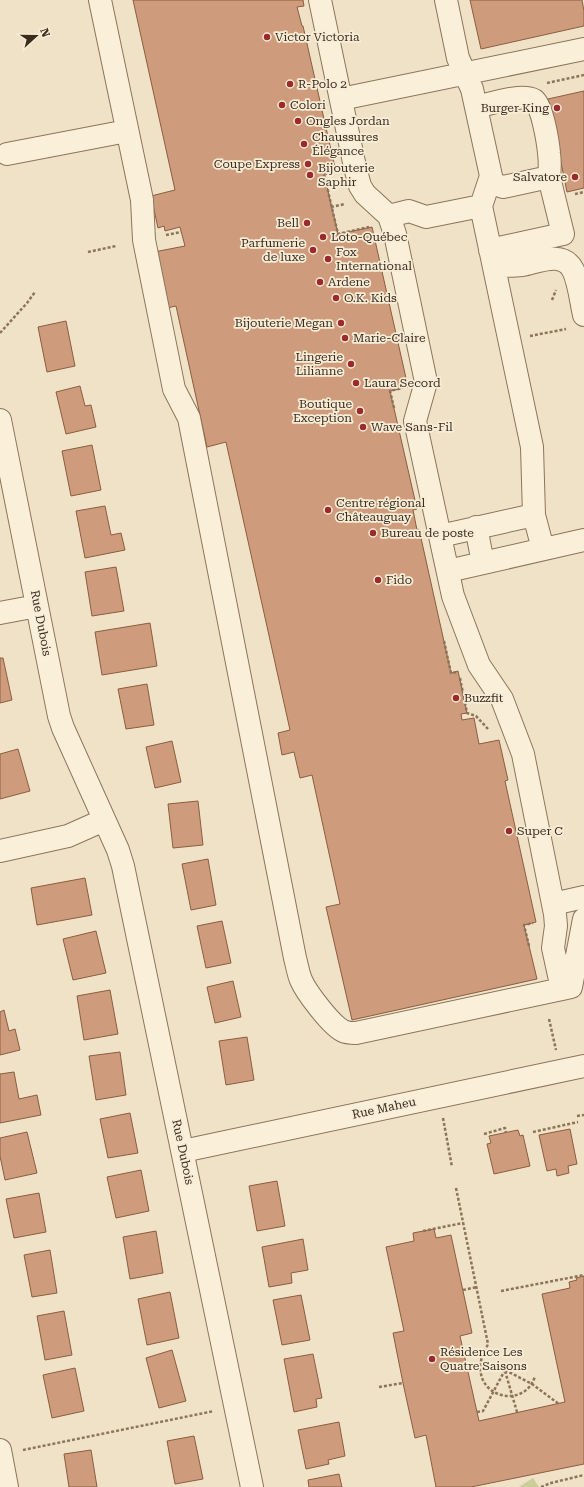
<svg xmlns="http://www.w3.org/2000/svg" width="584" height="1487" font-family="'Roboto Serif',serif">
<rect width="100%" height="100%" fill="#efe2c6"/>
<path fill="#c9ce9a" d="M533,1478L539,1487H519Z"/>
<path fill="#ce9c7c" stroke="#8b5d40" d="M133,0H303L304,6L297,7L302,26H303L336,172L324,174L338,234L372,227L408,387L390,391L417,509L413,510L417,530L419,529L451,673L458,671L467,713L461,714L462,720L474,718L479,744L499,740L508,780L505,781L536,922L524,925L537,979L352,1020L326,907L340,904L312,775L300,778L294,752L282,755L278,733L290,730L226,442L207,447L176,306L167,308L154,252L185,246L180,227L165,231L164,226L158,228L151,196L175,190Z
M470,0H582L584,11V26L481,49Z
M584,91V188L567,192L548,99Z
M66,321L75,366L47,372L38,327Z
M80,386L85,406L91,405L96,427L66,434L56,392Z
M92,445L101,490L71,496L62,451Z
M105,506L111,535L121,533L125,550L85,558L76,511Z
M116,567L124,611L92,616L85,572Z
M150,623L157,666L102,675L95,632Z
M0,658H3L12,700L0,703Z
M147,684L154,725L126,729L118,689Z
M172,741L181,782L155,788L146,747Z
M18,749L30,791L0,799V754Z
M198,801L203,845L173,848L168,804Z
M208,859L216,905L191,910L182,864Z
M85,878L92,915L37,925L31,888Z
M222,921L231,963L206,968L197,926Z
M96,931L106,973L73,980L63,939Z
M233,981L241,1017L215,1023L207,987Z
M110,990L118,1034L84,1040L77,996Z
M4,1010L9,1031L15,1029L20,1050L0,1055V1012Z
M247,1037L254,1080L226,1085L219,1041Z
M120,1052L126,1095L96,1100L89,1056Z
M14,1072L19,1099L37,1095L41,1115L0,1123V1074Z
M130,1113L138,1153L108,1158L100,1119Z
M570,1129L577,1164L568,1166L569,1173L557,1176L556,1169L547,1171L539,1135Z
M518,1130L520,1136L523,1135L530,1166L494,1174L487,1144L491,1143L489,1136Z
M27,1132L37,1173L5,1180L0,1156V1138Z
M141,1170L149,1211L116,1218L107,1177Z
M277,1181L285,1226L257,1231L249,1186Z
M39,1193L46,1232L14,1238L6,1199Z
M434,1229L436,1238L451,1235L472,1333L460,1336L479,1421L565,1402L542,1294L570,1288L569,1282L577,1280L576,1278L584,1276V1464L471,1487H436L426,1435L415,1438L403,1383L393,1333L404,1331L386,1247L414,1241L413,1233Z
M156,1231L163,1273L130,1279L123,1237Z
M303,1239L308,1270L291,1273L292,1283L269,1287L262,1247Z
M50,1250L57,1293L32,1297L24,1255Z
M170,1292L179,1338L147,1345L138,1299Z
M301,1295L310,1340L282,1345L273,1300Z
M64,1311L72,1355L45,1360L37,1316Z
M172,1350L186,1401L159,1408L146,1358Z
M313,1354L322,1398L316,1399L317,1407L294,1412L284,1359Z
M75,1368L84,1411L52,1418L43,1375Z
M339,1422L345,1456L328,1460L329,1464L306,1469L298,1430Z
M194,1436L203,1479L175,1484L167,1441Z
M91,1450L97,1487H69L64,1454Z
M339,1474L342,1487H309L308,1480Z"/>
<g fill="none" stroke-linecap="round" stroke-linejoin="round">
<g stroke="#8c745b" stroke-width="24">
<path id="minor" d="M100,0L142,200L144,240L174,389L189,418L295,958C297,965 298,973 301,980C306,992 331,1025 343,1031C347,1033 351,1033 356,1033L562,989
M320,0L355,167L360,186L365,194L389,216L395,234L426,382L415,421L453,596L479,665L502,699L523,754L555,914L556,926L553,948L562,989L571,987L584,919
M446,0L458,58L472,89L491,176L481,206
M341,99L584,49
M476,107C490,104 522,93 534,100C542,105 548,142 549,153C550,161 550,169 549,177
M7,154L127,131
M489,182L503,187L549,177L563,234L490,250
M389,216L409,211L426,217L481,206L532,447L534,515L440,536
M494,266C503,266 513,266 522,265C538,262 563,250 573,270C579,282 581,302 584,315
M0,420L59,716L63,728L118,850L123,866L252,1487
M534,515L543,549
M476,527L483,563
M448,571L584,540
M0,613L37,606
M0,851L68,836L104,820
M553,904L584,897
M183,1151L584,1066
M0,1450L7,1487"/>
</g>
<path stroke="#8c745b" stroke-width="2.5" stroke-dasharray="3 2" stroke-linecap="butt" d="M547,83L584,75
M333,172L324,174L338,234L369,227
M575,194L584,192
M331,207L345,204
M166,235L181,232
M88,252L116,246
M552,300L556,290
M0,333L27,303L35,292
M530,336L566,329
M394,408L390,391L402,388
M444,641L451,673L458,672
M460,678L467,713L476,716L488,729
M529,946L524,925L533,923
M549,1019L556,1050
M577,1116L584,1115
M443,1118L452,1167
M533,1132L578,1122
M484,1134L505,1128L506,1133
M456,1188L488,1344C486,1349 482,1355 481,1361C474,1399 526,1409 535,1376
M423,1231L463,1223
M463,1290L477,1287
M501,1291L584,1275
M505,1370L532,1384L559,1404
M505,1371L517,1412
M379,1387L403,1383
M477,1412L483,1411L505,1370
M23,1450L214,1411
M541,1487L551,1483L584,1475"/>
<use href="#minor" stroke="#faf0da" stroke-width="22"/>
</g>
<g fill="#9c2a2d" stroke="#f7edd6" stroke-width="1.5">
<circle cx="267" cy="37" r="4"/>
<circle cx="290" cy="84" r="4"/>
<circle cx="282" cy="105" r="4"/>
<circle cx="557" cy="108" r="4"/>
<circle cx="298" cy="121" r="4"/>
<circle cx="304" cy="144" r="4"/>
<circle cx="308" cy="164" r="4"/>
<circle cx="310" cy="175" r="4"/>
<circle cx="575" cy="177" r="4"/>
<circle cx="307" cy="223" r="4"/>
<circle cx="323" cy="237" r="4"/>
<circle cx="313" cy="250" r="4"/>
<circle cx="328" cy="259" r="4"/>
<circle cx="320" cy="282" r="4"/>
<circle cx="336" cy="298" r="4"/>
<circle cx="341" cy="323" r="4"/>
<circle cx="345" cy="338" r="4"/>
<circle cx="351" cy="364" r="4"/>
<circle cx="356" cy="383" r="4"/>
<circle cx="360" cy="411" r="4"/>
<circle cx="363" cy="427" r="4"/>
<circle cx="328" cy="510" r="4"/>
<circle cx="373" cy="533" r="4"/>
<circle cx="378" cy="580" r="4"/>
<circle cx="456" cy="698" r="4"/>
<circle cx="509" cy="831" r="4"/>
<circle cx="432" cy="1359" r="4"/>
</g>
<g text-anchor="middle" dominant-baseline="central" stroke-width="3.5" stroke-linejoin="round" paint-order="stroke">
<g font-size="12" fill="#3c2c1f" stroke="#f7edd6" text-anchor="start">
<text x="275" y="37">Victor Victoria</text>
<text x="298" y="84">R-Polo 2</text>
<text x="290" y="105">Colori</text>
<text x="549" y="108" text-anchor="end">Burger King</text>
<text x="306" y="121">Ongles Jordan</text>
<text x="312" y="137">Chaussures<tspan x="312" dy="14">Élégance</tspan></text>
<text x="300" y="164" text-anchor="end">Coupe Express</text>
<text x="318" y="168">Bijouterie<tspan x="318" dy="14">Saphir</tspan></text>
<text x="567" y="177" text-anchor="end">Salvatore</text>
<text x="299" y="223" text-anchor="end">Bell</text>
<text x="331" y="237">Loto-Québec</text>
<text x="305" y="243" text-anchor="end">Parfumerie<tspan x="305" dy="14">de luxe</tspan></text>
<text x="336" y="252">Fox<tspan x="336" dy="14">International</tspan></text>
<text x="328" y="282">Ardene</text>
<text x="344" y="298">O.K. Kids</text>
<text x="333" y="323" text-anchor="end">Bijouterie Megan</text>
<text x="353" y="338">Marie-Claire</text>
<text x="343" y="357" text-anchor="end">Lingerie<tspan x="343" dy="14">Lilianne</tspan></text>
<text x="364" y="383">Laura Secord</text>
<text x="352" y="404" text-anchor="end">Boutique<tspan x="352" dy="14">Exception</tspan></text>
<text x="371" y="427">Wave Sans-Fil</text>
<text x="336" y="503">Centre régional<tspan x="336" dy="14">Châteauguay</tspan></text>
<text x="381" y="533">Bureau de poste</text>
<text x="386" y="580">Fido</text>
<text x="464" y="698">Buzzfit</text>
<text x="517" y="831">Super C</text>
<text x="440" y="1352">Résidence Les<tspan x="440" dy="14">Quatre Saisons</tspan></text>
</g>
<g font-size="12" fill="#3c2c1f" stroke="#f7edd6">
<text transform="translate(41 623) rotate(79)">Rue Dubois</text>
<text transform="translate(384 1108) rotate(-12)">Rue Maheu</text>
<text transform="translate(183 1152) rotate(78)">Rue Dubois</text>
</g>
</g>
<g transform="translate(36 36) rotate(69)" stroke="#f7edd6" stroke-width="3" paint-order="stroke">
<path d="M0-3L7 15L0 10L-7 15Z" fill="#3c2c1f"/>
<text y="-6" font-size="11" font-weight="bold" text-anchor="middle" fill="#3c2c1f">N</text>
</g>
</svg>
